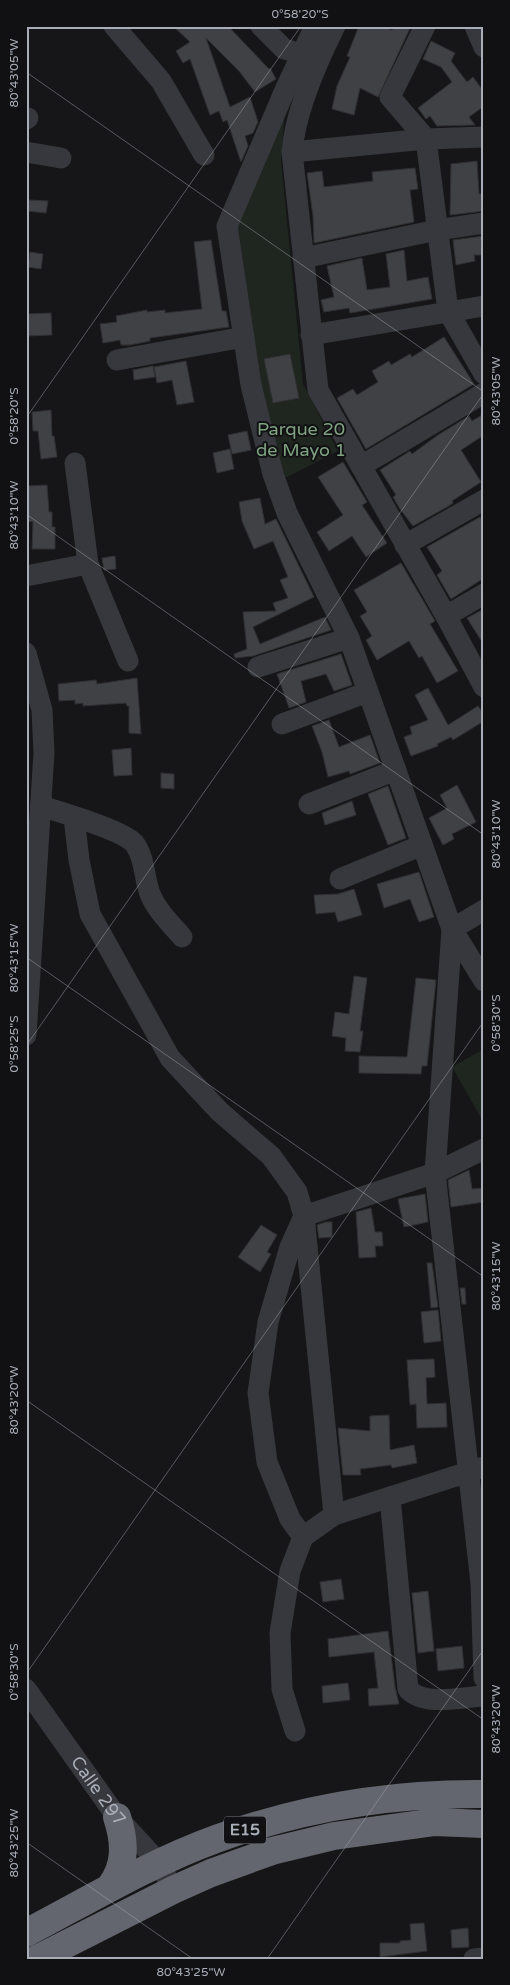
<svg xmlns="http://www.w3.org/2000/svg" width="510" height="1985" font-family="'Varela Round',sans-serif">
<rect width="100%" height="100%" fill="#161618"/>
<path fill="#1e261f" d="M285,111L281,160L303,384L338,451L285,478L258,388L233,227Z
M484,1049V1123L452,1067Z"/>
<path fill="#404145" stroke="#303034" d="M173,26H228L269,69L270,68L276,79L255,92L239,71L206,38L230,107L250,97L258,122L253,133L245,136L248,146L241,162L227,120L223,122L219,111L210,115L190,59L183,63L176,51L190,42Z
M359,26H384L392,30L394,26H411L378,97L360,88L354,115L332,109L337,86L350,57L347,56Z
M431,41L455,53L451,61L467,82L473,77L484,92V106L469,117L475,125L437,126L430,116L426,119L418,108L452,82L441,67L423,59Z
M477,161L479,194H484V211L450,215L451,164Z
M415,168L418,189L410,190L414,222L314,243L313,216L307,173L322,171L324,187L373,181L372,172Z
M29,200L48,201L46,213L27,211Z
M484,236V255H474L475,261L456,265L453,240Z
M211,240L222,311H226L229,327L150,338V341L130,345H121L120,340L103,343L100,324L117,322L116,316L147,310V312L165,310V313L202,309L194,242Z
M404,250L407,281L428,277L432,299L350,313L349,308L324,312L321,300L334,297L327,266L362,258L367,290L390,287L386,254Z
M30,252L43,254L41,269L28,267Z
M51,313L52,335L26,336V314Z
M444,337L474,384L366,449L337,398L353,389L357,395L378,382L372,371L389,361L391,365L410,354L412,357Z
M290,354L299,398L273,403L264,359Z
M186,361L194,402L177,405L172,380L157,383L154,367Z
M153,366L155,377L134,380L133,370Z
M51,410L52,436H54L57,457L41,459L38,431H33L32,412Z
M484,414V435L461,450L481,482L452,501L453,503L447,507L413,526L400,509L393,497L396,495L380,470L410,451L412,454L438,435L469,416L472,421Z
M247,431L251,450L232,454L228,435Z
M230,449L234,469L217,473L213,453Z
M343,462L367,502L362,505L387,543L366,557L352,536L329,551L317,532L343,515L318,477Z
M47,485L49,512H52V527H55V549H32L33,522L26,521V486Z
M260,498L265,524L276,519L314,597L253,627L260,644L325,617L331,630L253,656L235,658L234,654L247,649L243,612L276,611L273,603L288,598L280,580L288,577L273,541L254,549L242,521L239,502Z
M480,517L484,523V578L451,599L437,575L442,571L427,547Z
M115,556L116,569L104,570L102,558Z
M401,563L435,621L430,624L458,671L437,683L422,656L419,658L409,641L377,660L366,640L372,636L360,616L367,612L354,590Z
M482,610L484,614V645L467,618Z
M341,654L352,685L334,691L326,674L301,681L306,702L289,708L277,674Z
M137,678L141,734L129,733V706H127L126,703L83,706V703L75,704V700L59,701L58,684L96,680L97,684Z
M428,688L448,725L478,706L484,715V721L453,740L451,737L437,744L438,746L411,756L404,737L412,734L410,727L428,720L415,695Z
M329,720L339,747L370,735L380,763L350,774L349,771L328,777L322,752L312,726Z
M131,748L132,775L114,776L112,750Z
M161,773L174,774V789L161,788Z
M457,785L476,822L452,834L454,839L443,845L429,818L447,808L440,795Z
M388,786L406,838L388,845L368,794Z
M352,801L356,815L325,825L322,813Z
M419,872L434,917L419,922L410,899L384,908L377,884Z
M354,889L362,915L338,922L335,912L316,914L314,895L338,894Z
M354,976L367,978L360,1031H363L360,1052L345,1051L346,1038L332,1036L335,1012L349,1014Z
M416,978L436,980L427,1066H422L421,1074L359,1073V1056L407,1057Z
M469,1170L472,1189L484,1188V1202L451,1207L448,1180Z
M425,1194L428,1222L404,1227L398,1199Z
M371,1208L375,1232H382L383,1246H375L376,1257L359,1258L356,1212Z
M326,1222H332V1237L319,1238L317,1225Z
M261,1225L277,1235L267,1252L271,1254L260,1272L238,1257Z
M427,1263H432L438,1307L431,1308Z
M460,1288H465L466,1304H462Z
M438,1310L441,1341L424,1343L421,1312Z
M434,1359L435,1377L426,1378L427,1404L446,1403L447,1427L417,1428L416,1404L410,1405L407,1360Z
M389,1415L390,1450L414,1445L417,1463L392,1468L391,1465L360,1469L361,1475H343L338,1428L370,1431V1416Z
M341,1579L344,1599L323,1602L320,1582Z
M428,1591L434,1651L418,1653L412,1593Z
M388,1631L395,1687L399,1704L369,1706L368,1689L378,1688L374,1652L329,1657L328,1639Z
M462,1646L464,1668L438,1671L436,1649Z
M348,1683L350,1700L323,1703L322,1686Z
M424,1923L427,1951L380,1957V1943H400V1941L411,1940L410,1924Z
M468,1928L469,1947L452,1948L451,1930Z"/>
<g fill="none" stroke-linecap="round" stroke-linejoin="round">
<g stroke="#37383d" stroke-width="21">
<path d="M114,26L161,81L204,155"/>
<path d="M261,26L284,49L313,57"/>
<path d="M315,26L285,90L227,226L251,385L273,474L287,513L349,638L452,929L484,981"/>
<path d="M335,26C317,62 295,112 292,152L318,390L446,616L484,687"/>
<path d="M425,26L390,97L426,139L448,311L484,374"/>
<path d="M475,26L484,47"/>
<path d="M26,119L28,118"/>
<path d="M26,152L61,158"/>
<path d="M292,152L426,139L484,137"/>
<path d="M303,258L437,230L484,223"/>
<path d="M311,335L484,306"/>
<path d="M117,360L244,337"/>
<path d="M75,463L88,564L128,661"/>
<path d="M361,466L484,393"/>
<path d="M405,545L484,500"/>
<path d="M26,576L88,564"/>
<path d="M446,616L484,594"/>
<path d="M26,653L42,710L44,753L26,1035"/>
<path d="M258,667L349,638"/>
<path d="M282,724L368,692"/>
<path d="M309,804L396,770"/>
<path d="M41,806C60,812 122,830 134,843C145,857 144,878 150,894C157,911 171,924 182,937"/>
<path d="M74,817L79,860L90,914L170,1058L219,1111L271,1156L297,1192L304,1216L290,1247L268,1322L258,1393L267,1462L290,1519L303,1537"/>
<path d="M340,879L422,845"/>
<path d="M484,910L452,929L435,1173L481,1583L484,1678"/>
<path d="M390,1497L408,1689C424,1707 462,1697 484,1696"/>
<path d="M334,1515L304,1216L435,1173L484,1149"/>
<path id="s1" d="M26,1689L117,1817L160,1864L173,1890"/>
<path d="M295,1731L282,1689L280,1633L290,1571L303,1537L334,1515L484,1467"/>
<path d="M474,1959L484,1958"/>
</g>
<path stroke="#63666e" stroke-width="28" d="M110,1887C127,1865 125,1841 117,1817
M26,1933C89,1900 150,1863 216,1839C301,1808 393,1793 484,1794
M37,1959L173,1890L211,1873L272,1851L334,1836L435,1822L484,1824"/>
</g>
<path fill="none" stroke="#a8adb8" stroke-width="1" stroke-opacity="0.45" d="M26,72L484,392M26,418L301,26M26,514L484,835M26,957L484,1277M26,1046L484,393M26,1400L484,1720M26,1674L484,1021M26,1842L193,1959M267,1959L484,1649"/>
<g text-anchor="middle" dominant-baseline="central" stroke-width="4" stroke-linejoin="round" paint-order="stroke">
<rect fill="#111113" stroke="#7b7e86" stroke-width="1" x="224" y="1816.5" width="42" height="27" rx="4"/>
<g font-size="16" font-weight="bold" fill="#a8adb8">
<text x="245" y="1830">E15</text>
</g>
<g font-size="18" fill="#7fa381" stroke="#111113">
<text x="301" y="429">Parque 20<tspan x="301" dy="21">de Mayo 1</tspan></text>
</g>
<g font-size="18" fill="#a8adb8" stroke="#111113">
<text stroke="none"><textPath href="#s1" startOffset="125">Calle 297</textPath></text>
</g>
</g>
<rect width="510" height="1985" fill="none" stroke="#111113" stroke-width="55"/>
<rect x="28" y="28" width="454" height="1930" fill="none" stroke="#a8adb8" stroke-width="2"/>
<g font-size="12" text-anchor="middle" fill="#a8adb8">
<text x="300" y="18">0°58'20"S</text>
<text transform="translate(14 73) rotate(-90)" y="4">80°43'05"W</text>
<text transform="translate(496 391) rotate(-90)" y="4">80°43'05"W</text>
<text transform="translate(14 416) rotate(-90)" y="4">0°58'20"S</text>
<text transform="translate(14 515) rotate(-90)" y="4">80°43'10"W</text>
<text transform="translate(496 834) rotate(-90)" y="4">80°43'10"W</text>
<text transform="translate(14 958) rotate(-90)" y="4">80°43'15"W</text>
<text transform="translate(496 1023) rotate(-90)" y="4">0°58'30"S</text>
<text transform="translate(14 1044) rotate(-90)" y="4">0°58'25"S</text>
<text transform="translate(496 1276) rotate(-90)" y="4">80°43'15"W</text>
<text transform="translate(14 1400) rotate(-90)" y="4">80°43'20"W</text>
<text transform="translate(14 1672) rotate(-90)" y="4">0°58'30"S</text>
<text transform="translate(496 1719) rotate(-90)" y="4">80°43'20"W</text>
<text transform="translate(14 1843) rotate(-90)" y="4">80°43'25"W</text>
<text x="191" y="1976">80°43'25"W</text>
</g>
</svg>
